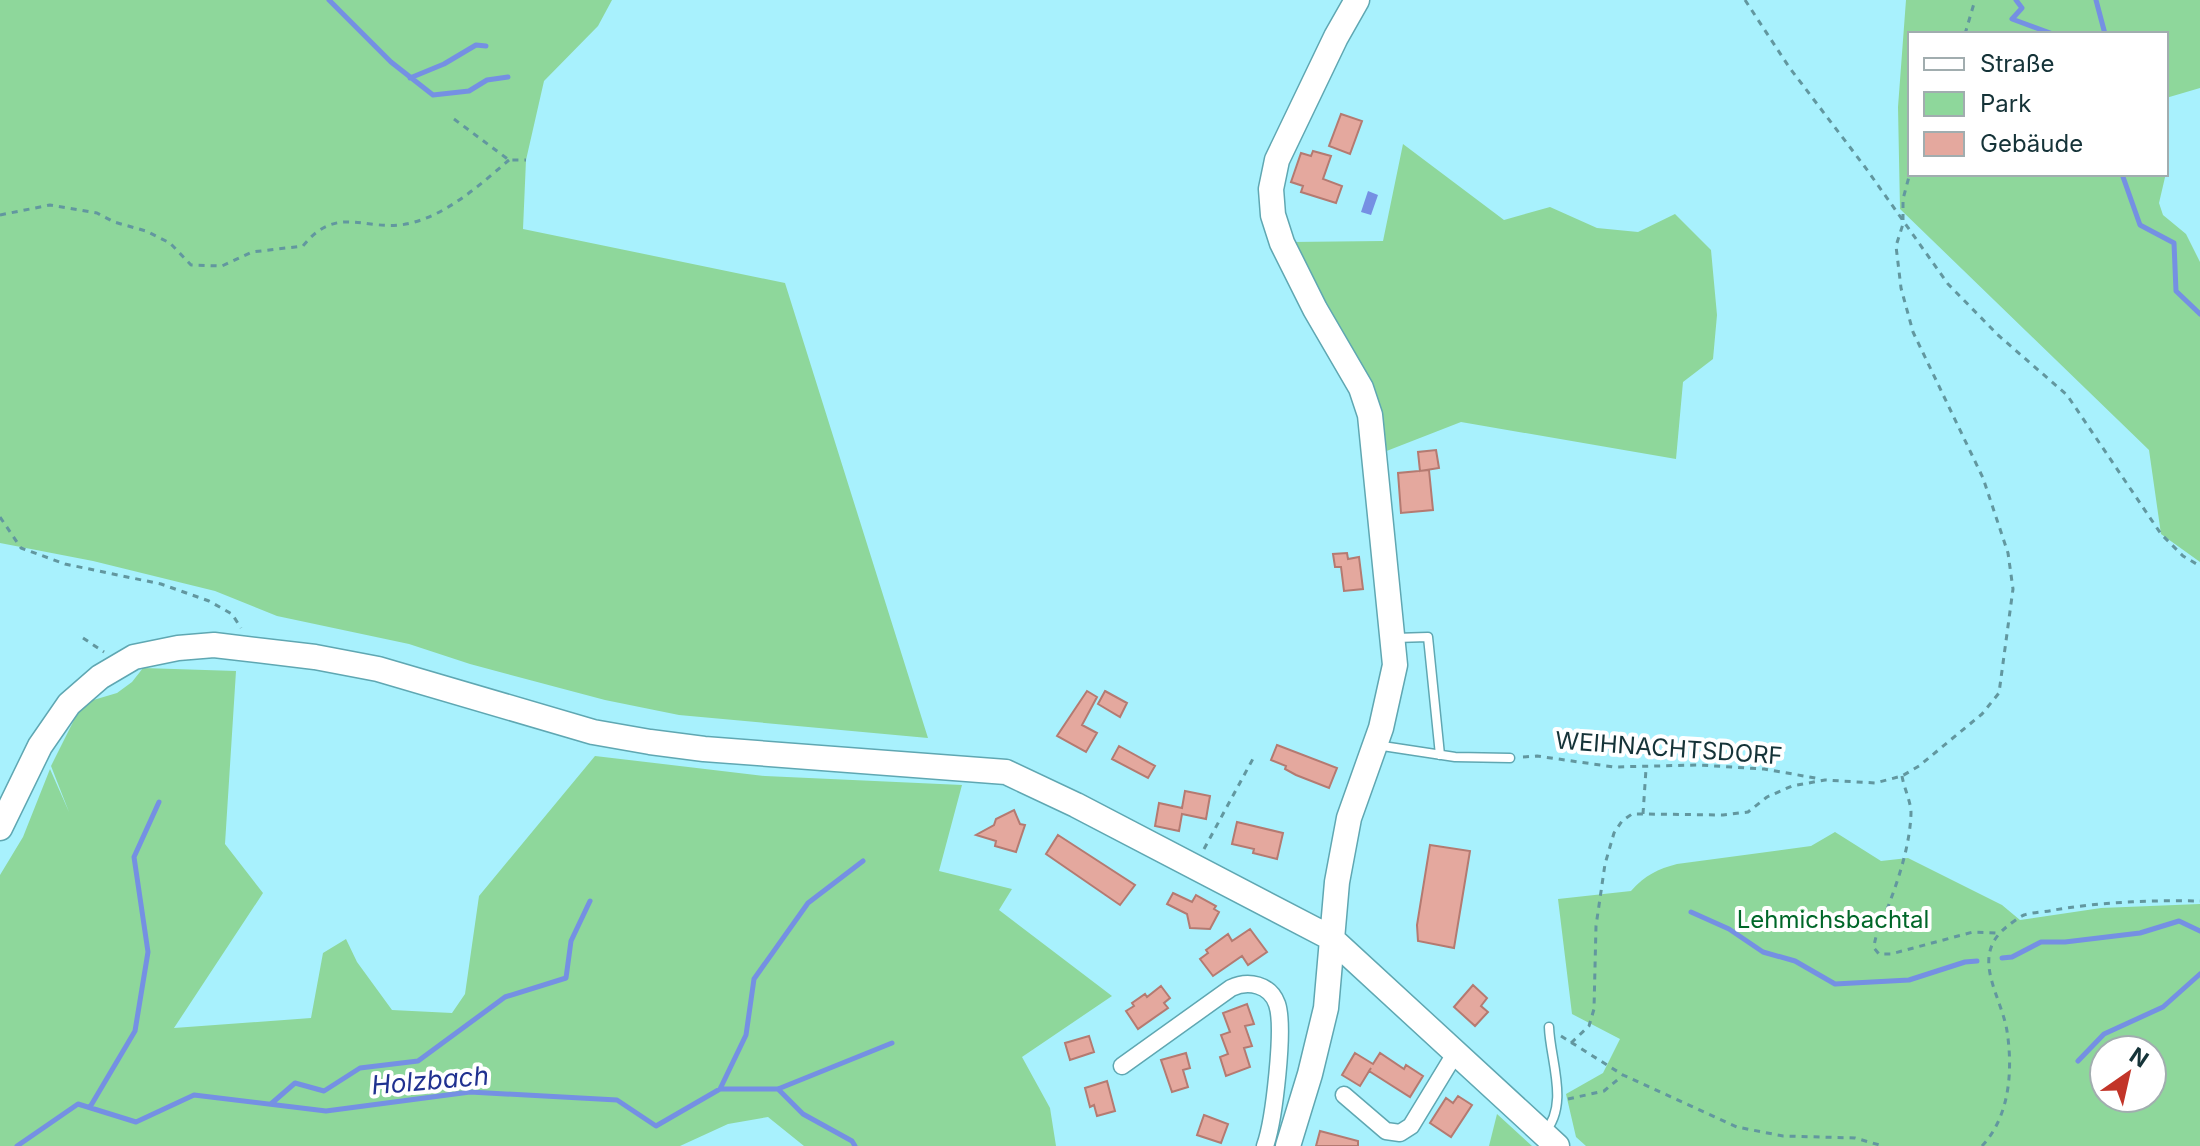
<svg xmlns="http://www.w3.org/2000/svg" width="2200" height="1146" font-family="Inter,sans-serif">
<rect width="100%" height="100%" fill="#a8f1fd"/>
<path fill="#8ed79b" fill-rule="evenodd" d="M0,0H612L598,26L544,81L526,160L523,229L785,283L928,738L679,715L605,700L470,664L409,644L277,616L215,591L93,561L0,543Z
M1906,0H2200V88L2166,98V34H1910V174L2166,173L2159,203L2163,215L2186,234L2200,262V562L2161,534L2149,450L1900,209L1898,107Z
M1403,144L1504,220L1550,207L1597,228L1638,232L1675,214L1711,250L1717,315L1713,359L1683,382L1676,459L1461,422L1384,452L1291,242L1383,241Z
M143,668L236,671L225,844L263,893L174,1028L311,1018L323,953L346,939L357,962L392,1010L452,1013L465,994L479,896L595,756L765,776L962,785L939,871L1012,889L999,910L1112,996L1022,1057L1050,1108L1056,1146H804L768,1117L728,1124L680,1146H0V875L23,837L50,769L69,812L51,766L78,712L90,701L117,693L132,682Z
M1835,832L1881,861L1908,858L2002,905L2020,920L2101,908L2200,904V1146H1586L1576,1137L1566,1094L1603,1073L1620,1039L1572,1014L1558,899L1631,891C1645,875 1658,869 1677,864L1811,846ZM2104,1050H2152V1098H2104Z
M1497,1114L1532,1146H1489Z"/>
<path fill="#7590e3" d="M1368,191L1378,195L1371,215L1361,212Z"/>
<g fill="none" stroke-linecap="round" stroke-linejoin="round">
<path stroke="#7590e3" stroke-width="5" d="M329,0L391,62L433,95L469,91L487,80L508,77
M2016,0L2022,8L2012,19L2053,34
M2096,0L2105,34
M410,78L444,64L476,45L486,46
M2122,174L2140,225L2174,243L2176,291L2200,314
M1691,912L1729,929L1763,952L1795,961L1835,984L1909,980L1965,962L1977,961
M2002,958L2012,957L2041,942H2065L2140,933L2179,921L2200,931
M2078,1061L2104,1034L2163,1007L2200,974
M720,1089L746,1035L754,979L808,903L863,861
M778,1089L803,1114L852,1141L855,1146
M272,1103L295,1083L324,1091L360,1068L418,1061L505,997L566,978L571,941L590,901
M90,1107L135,1031L148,952L134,857L159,802
M17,1146L78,1104L136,1122L194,1095L326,1111L470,1092L617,1100L656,1126L720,1089H778L892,1043"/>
</g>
<path fill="#e4a89e" stroke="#b47a71" stroke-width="2" d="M1341,114L1362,121L1350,154L1329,146Z
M1313,151L1331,156L1323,179L1342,186L1336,203L1301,192L1303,186L1291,182L1301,153L1311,156Z
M1436,450L1439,468L1420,471L1418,452Z
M1429,470L1433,510L1401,513L1398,473Z
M1347,553L1348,559L1359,557L1363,589L1344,591L1341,567H1335L1333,554Z
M1087,691L1097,697L1082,725L1097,733L1086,752L1057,736Z
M1105,691L1127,703L1120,717L1098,704Z
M1277,745L1337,768L1329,788L1296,775L1285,769L1286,766L1271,760Z
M1119,746L1155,766L1148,778L1112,759Z
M1185,791L1210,796L1206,819L1182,814L1179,831L1155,826L1159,803L1182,808Z
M1014,810L1020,824L1025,825L1016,852L995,846L996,841L976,835L994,825L996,819Z
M1237,822L1283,833L1277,859L1253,853L1254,849L1232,844Z
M1058,835L1135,885L1120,905L1046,854Z
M1430,845L1470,851L1454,948L1418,941L1417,925Z
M1173,893L1192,902L1196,895L1216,906L1214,909L1219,912L1210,929L1190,928L1187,914L1167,904Z
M1250,929L1267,952L1248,965L1242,956L1213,976L1200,959L1208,953L1206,950L1228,934L1232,941Z
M1473,985L1487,998L1481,1006L1488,1012L1475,1026L1454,1007Z
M1161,986L1170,998L1164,1003L1168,1008L1138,1029L1126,1011L1134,1006L1132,1003L1145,994L1147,997Z
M1247,1004L1254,1024L1245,1026L1252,1046L1244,1048L1250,1067L1226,1076L1220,1057L1228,1054L1221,1035L1230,1032L1223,1013Z
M1089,1036L1094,1052L1070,1060L1065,1043Z
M1186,1053L1190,1068L1183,1070L1188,1087L1172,1092L1161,1060Z
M1355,1053L1373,1064L1380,1053L1404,1069L1406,1065L1423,1076L1410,1097L1369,1071L1371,1068L1360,1086L1342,1075Z
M1107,1081L1115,1111L1097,1116L1094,1105L1090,1107L1085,1088Z
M1458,1096L1472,1105L1451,1137L1430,1123L1446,1098L1453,1103Z
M1204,1115L1228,1124L1221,1143L1197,1135Z
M1320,1131L1358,1141V1146H1316Z"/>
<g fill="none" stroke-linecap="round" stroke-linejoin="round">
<g stroke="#5fa7b2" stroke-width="11">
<path id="lane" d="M1395,638L1428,637L1440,755
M1376,745L1455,757L1510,758
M1544,1133C1570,1105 1550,1060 1549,1027"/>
</g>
<g stroke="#5fa7b2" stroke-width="19">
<path id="street" d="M1122,1066L1231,988C1248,980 1270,984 1277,1004C1285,1027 1274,1121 1265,1146
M1344,1095L1386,1131L1400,1133L1411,1126L1456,1052"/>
</g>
<g stroke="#5fa7b2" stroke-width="27">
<path id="secondary" d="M0,828L40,746L69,704L100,677L134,657L178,648L214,645L315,657L378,669L593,732L650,742L704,749L1006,772L1076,805L1331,938L1557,1146
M1288,1146L1310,1074L1326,1008L1337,882L1349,818L1381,728L1395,665L1370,415L1361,388L1315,309L1282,243L1273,215L1271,189L1277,160L1336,37L1357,0"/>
</g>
<path stroke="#62979f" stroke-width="3" stroke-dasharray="6 6" stroke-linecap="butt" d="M1745,0L1789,67L1865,167L1948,284L1998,335L2067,395L2161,534L2183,556L2200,566
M1965,34L1975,0
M454,119L509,160H526
M0,215L50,205L97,213L114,222L146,231L170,243L191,265L222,266L252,252L303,246C338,202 368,234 411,223C448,214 481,184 509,160
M0,517L21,548L65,564L161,584L209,601L232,614L241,628
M83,638L104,652
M1523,757L1537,756L1614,767L1698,765L1764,769L1821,779
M1902,776C1904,788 1911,802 1911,813C1910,846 1898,881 1886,912C1881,925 1875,934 1874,948L1879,954H1891L1973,932L1997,933
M1643,814L1646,769
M1204,849L1255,755
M1561,1036L1623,1075L1737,1127L1783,1136L1855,1138L1883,1146
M1571,1043L1589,1026L1594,1009L1596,926L1605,864L1614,833L1622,821L1632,814H1643L1723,815L1748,812L1767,797L1792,786L1825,780L1875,783L1902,776L1919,766L1982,714L1999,693L2013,589L2008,553L1983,478L1913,332L1901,288L1896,246L1903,224V199L1910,173
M1568,1099L1604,1091L1622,1076
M1982,1146C2010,1116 2013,1070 2007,1031C2001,994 1968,955 2009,925C2013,922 2019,917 2024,915C2033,912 2045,912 2054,910C2101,902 2152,900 2200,901"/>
<use href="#lane" stroke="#fff" stroke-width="8"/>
<use href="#street" stroke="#fff" stroke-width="16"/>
<use href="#secondary" stroke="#fff" stroke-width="24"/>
</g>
<g text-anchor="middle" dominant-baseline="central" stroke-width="8" stroke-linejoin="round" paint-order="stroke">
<g font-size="24" fill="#153338" stroke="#fff">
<text transform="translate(1669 748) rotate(4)">WEIHNACHTSDORF</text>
</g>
<g font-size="24" fill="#006729" stroke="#fff">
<text x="1833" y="919">Lehmichsbachtal</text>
</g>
<g font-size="26" font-style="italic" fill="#203190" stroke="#fff">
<text transform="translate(430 1080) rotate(-5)">Holzbach</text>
</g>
</g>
<rect x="1908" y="32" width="260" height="144" fill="#ffffff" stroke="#a1adaf" stroke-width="2"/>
<rect x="1924" y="58" width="40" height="12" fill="#ffffff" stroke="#a1adaf" stroke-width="2"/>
<text x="1980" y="72" font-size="24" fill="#153338">Straße</text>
<rect x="1924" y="92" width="40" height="24" fill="#8ed79b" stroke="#a1adaf" stroke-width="2"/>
<text x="1980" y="112" font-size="24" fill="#153338">Park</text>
<rect x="1924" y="132" width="40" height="24" fill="#e4a89e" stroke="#a1adaf" stroke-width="2"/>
<text x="1980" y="152" font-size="24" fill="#153338">Gebäude</text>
<g transform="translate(2128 1074) rotate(34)"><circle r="38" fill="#ffffff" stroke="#a1adaf" stroke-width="2"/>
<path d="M0-6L14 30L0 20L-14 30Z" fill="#c23428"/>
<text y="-12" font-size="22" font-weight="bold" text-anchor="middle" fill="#153338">N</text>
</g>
</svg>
